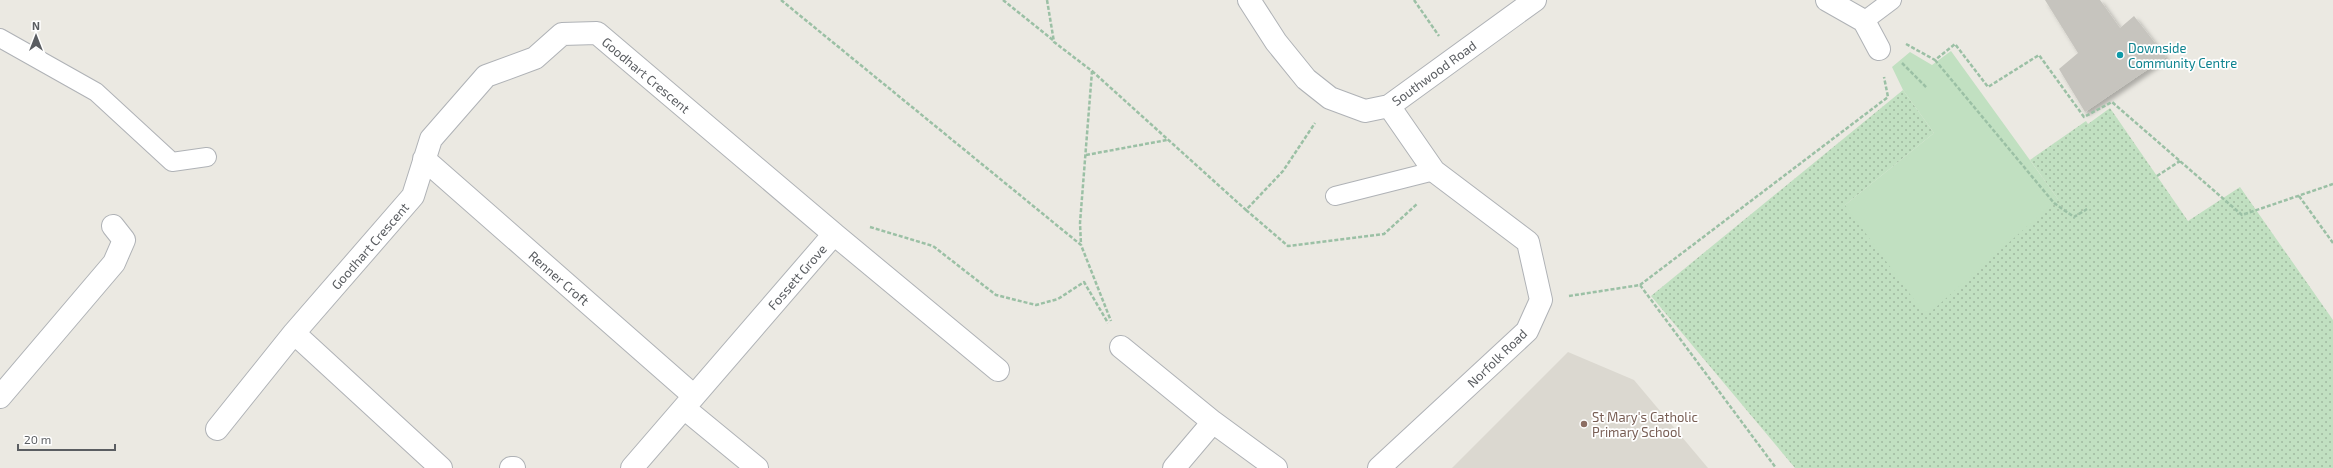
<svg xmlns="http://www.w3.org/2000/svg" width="2333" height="468" font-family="'Exo 2',sans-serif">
<defs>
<pattern id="grass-dots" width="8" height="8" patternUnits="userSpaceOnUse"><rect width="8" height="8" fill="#c1e0c1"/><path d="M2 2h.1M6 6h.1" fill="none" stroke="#a0b9a0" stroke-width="1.8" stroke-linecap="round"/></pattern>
<filter id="shadow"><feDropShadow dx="3.5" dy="3.5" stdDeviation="2" flood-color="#0004"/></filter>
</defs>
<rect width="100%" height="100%" fill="#ebe9e2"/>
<path fill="#dbd8d0" d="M1568,352L1634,380L1708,468H1452Z"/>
<path fill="url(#grass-dots)" d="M1903,90L1934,133L1845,205L2058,199L2030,160L2086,121L2088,124L2110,108L2188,221L2240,187L2333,320V468H1795L1651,296Z"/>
<path fill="#c1e0c1" d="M1951,51L2058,199L1926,316L1845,205L1934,133L1903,90L1892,67L1910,52L1932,65Z"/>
<path fill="#c6c4be" filter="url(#shadow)" d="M2045,0H2100L2120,28L2134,16L2166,57L2085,112L2059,69L2078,53Z"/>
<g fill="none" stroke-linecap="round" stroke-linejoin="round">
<g stroke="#afb2b6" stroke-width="20">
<path id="lane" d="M1864,21L1892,0
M0,38L96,92L172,162L207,157
M1335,196L1434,171"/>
</g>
<g stroke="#afb2b6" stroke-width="24">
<path id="street" d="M1249,0L1276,42L1306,79L1330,98L1365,111L1389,106L1535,0
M1827,0L1864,21L1879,49
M424,159L694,396
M1121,347L1213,422
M0,397L114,263L124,240L113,226
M684,408L757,468
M217,429L294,333
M441,468L294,333L413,196L431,139L486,76L535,58L562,34L597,33L834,234
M511,468H514
M632,468L834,234L998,370
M1174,468L1213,422L1276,468
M1379,468L1527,331L1541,300L1528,242L1434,171L1389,106"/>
</g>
<path stroke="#9bc0a5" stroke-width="2.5" stroke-dasharray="4 2" stroke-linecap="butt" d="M781,0L1081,245L1111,321
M1003,0L1054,41
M1047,0L1054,42L1092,71L1080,223L1081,245
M1414,0L1439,36
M1906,44L1935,60L1955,44L1988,87L2039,55L2084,117L2112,102L2242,215L2333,184
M1935,60L2054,203L2074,217L2087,209
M1902,63L1927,88
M1092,71L1246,210L1283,171L1315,123
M1086,155L1167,140
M2157,176L2180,161
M2299,196L2333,243
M1246,210L1288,246L1384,234L1417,204
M870,227L933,246L996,295L1036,305L1058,299L1084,282L1108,323
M1640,285L1888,97L1884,77
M1569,296L1640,285L1776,468"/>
<use href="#lane" stroke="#fff" stroke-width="18"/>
<use href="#street" stroke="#fff" stroke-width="22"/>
</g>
<circle fill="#0f9aa8" stroke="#fff" stroke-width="1.5" cx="2120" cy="55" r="4"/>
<circle fill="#8d6e63" stroke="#fff" stroke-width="1.5" cx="1584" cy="424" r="4"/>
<g text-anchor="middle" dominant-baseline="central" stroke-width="3.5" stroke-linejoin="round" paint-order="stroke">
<g font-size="13" fill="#0d838f" stroke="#fff" text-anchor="start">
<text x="2128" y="48">Downside<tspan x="2128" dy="15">Community Centre</tspan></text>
</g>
<g font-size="13" fill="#5a5d61" stroke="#fff">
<text transform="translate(1434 73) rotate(-36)">Southwood Road</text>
<text transform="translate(646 75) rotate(40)">Goodhart Crescent</text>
<text transform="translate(370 246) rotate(-49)">Goodhart Crescent</text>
<text transform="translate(797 277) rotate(-49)">Fossett Grove</text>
<text transform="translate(559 278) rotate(41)">Renner Croft</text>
<text transform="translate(1497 358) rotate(-44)">Norfolk Road</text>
</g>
<g font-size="13" fill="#785e54" stroke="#fff" text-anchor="start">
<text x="1592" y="417">St Mary's Catholic<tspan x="1592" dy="15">Primary School</tspan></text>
</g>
</g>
<g transform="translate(36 36)" stroke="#ffffff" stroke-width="3" paint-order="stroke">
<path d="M0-3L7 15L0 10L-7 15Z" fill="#5a5d61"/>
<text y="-6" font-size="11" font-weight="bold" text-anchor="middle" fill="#5a5d61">N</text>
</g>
<path d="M18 444v6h97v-6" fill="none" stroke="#5a5d61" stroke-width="2"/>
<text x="24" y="444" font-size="12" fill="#5a5d61" stroke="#ffffff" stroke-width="3" paint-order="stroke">20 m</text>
</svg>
